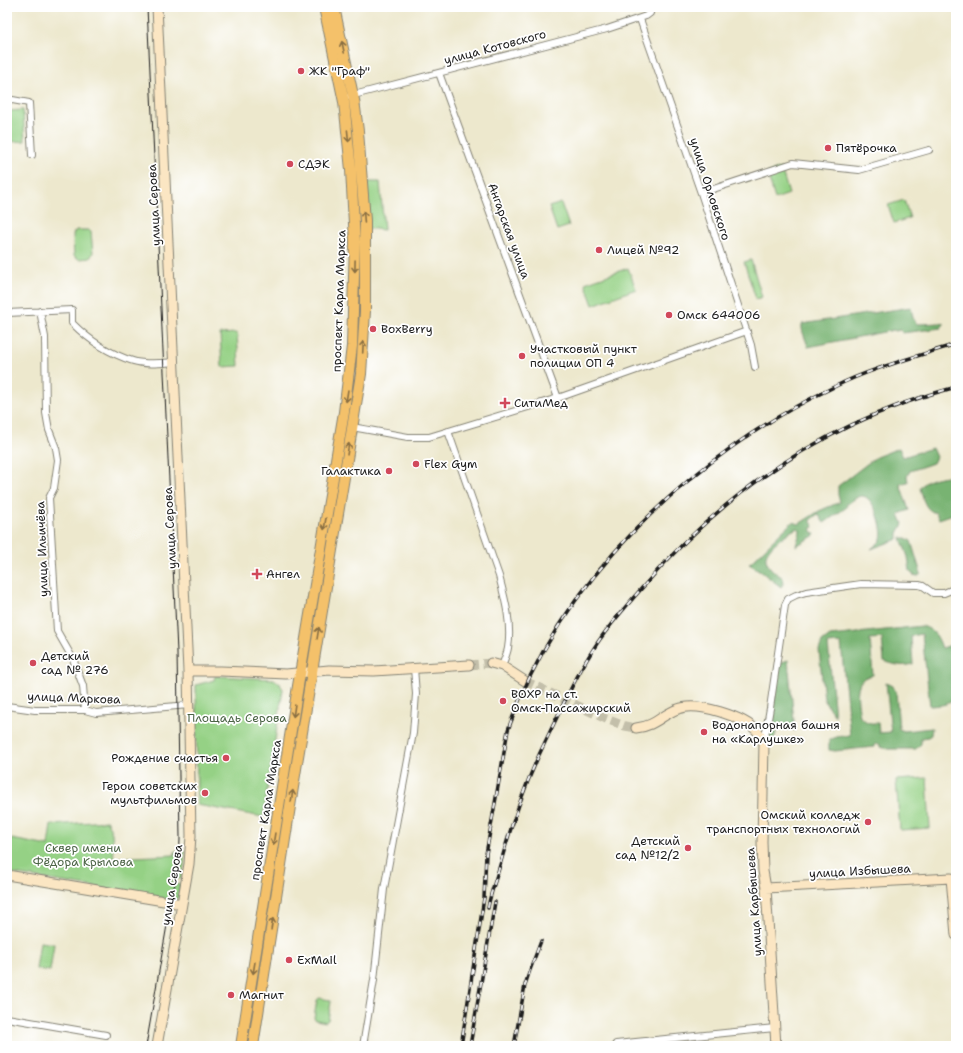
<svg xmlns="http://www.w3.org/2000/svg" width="963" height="1053" font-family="'Shantell Sans',sans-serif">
<rect width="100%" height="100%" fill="#fff"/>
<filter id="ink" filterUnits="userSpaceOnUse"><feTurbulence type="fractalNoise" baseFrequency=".025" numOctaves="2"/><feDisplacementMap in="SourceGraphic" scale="8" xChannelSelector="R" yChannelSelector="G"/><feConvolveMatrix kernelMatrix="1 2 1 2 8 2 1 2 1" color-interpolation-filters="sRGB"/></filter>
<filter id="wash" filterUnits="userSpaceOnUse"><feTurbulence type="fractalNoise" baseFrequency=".012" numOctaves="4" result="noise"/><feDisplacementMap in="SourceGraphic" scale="16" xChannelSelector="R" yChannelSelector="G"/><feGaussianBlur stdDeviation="0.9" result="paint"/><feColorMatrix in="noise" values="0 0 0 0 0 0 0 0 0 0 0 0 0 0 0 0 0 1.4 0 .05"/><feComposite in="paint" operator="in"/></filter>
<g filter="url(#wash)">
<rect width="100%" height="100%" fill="#ede8cd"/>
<path fill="#95d185" stroke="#587650" d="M23,110L25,141L7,142V111Z
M781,168L789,194L775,199L767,173Z
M364,182H380L384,230L367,228Z
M904,200L910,218L894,223L888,205Z
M561,203L569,226L557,230L549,207Z
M77,230H89L91,232L93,253L90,258L79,259L74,256L73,235L74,232Z
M751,260L762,297L756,299L744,262Z
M628,268L636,289L593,305L585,283Z
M237,333L239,366L222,367L220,334Z
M215,676L274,679L279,683L283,689L263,817L197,805L196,685L214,680Z
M927,778L930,828L900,830L896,780Z
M107,821L112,833L114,858L175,855V851H185L184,866L181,879L172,878L171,883L180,885L178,898L174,900L7,873V838L48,846L51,825Z
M40,942L54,944L50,971L36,969Z
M319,998L330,1000L331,1002L328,1020L326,1022L316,1020L314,1018L317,1000Z"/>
<path fill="#78b372" stroke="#4a6847" d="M911,307L913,318L917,324L940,323L944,324L941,328L902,333L901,330L895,331L894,330L808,347C806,339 801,332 802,324Z
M899,448L903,457L932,448L936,457L933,463L910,471L907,476L908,482L900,484L909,510L899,514L903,524L898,533V539L871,549C873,547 878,544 880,541C886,532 874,496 862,496C857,496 851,502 846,505L847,507L824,523L818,514L810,520L814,527L811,529L815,535L796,546C797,540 800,536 800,530L798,528C789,531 763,549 766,560C768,568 776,573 783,578L784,583L781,587L759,570L749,564L792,522L799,524L819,511L840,502L838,495V486L876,457Z
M946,476L952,477L956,485V513L939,519L936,513C924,510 923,498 920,488C926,479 936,478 946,476Z
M901,538H906L911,541L921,574L918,576L913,575L910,571L908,557Z
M922,626C935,630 938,637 942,648L955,644L956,648L952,654L956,666V696C951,706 940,705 930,706L922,634L911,636L913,664C903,667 894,665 884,661L882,638L870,639L873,675C870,676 864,677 862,680C854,688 859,707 860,717C865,722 871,724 878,723L879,733L891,732L886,683L892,686L896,692L899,729L904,731L932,728L931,735L928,737L921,738V744L916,749H889L880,747V744H875V747L835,751L829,750V740L837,737L850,735L841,643L828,644L835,716L829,708L824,699L819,650L822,642L830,636Z
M788,660L795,731L787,726H781L777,730L772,744L769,747L766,745L779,663Z"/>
</g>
<g filter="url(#ink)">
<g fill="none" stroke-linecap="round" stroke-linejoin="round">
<path stroke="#c3bfaa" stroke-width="9" stroke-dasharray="9 4.5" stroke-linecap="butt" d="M469,665L491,663
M525,681L606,719L625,726L636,728"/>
<g stroke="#848274" stroke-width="8">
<path id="street" d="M640,19L701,193L751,345L755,367
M439,73L558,398
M350,96L607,29L646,16L650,13L651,7
M7,99L29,103L32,155
M701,193L793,163L859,170L929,150
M40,311L45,337L46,413L49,430L56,448L58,460L54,488L49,498L57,631L73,659L83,686L85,710
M7,313L72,310V323C89,340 110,354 133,361C146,365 161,363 174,362
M352,427L408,437H429L558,398L747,331
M448,431L499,576C505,599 512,624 508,648C507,654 504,660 502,666
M7,706L35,710H85L96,713L189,705
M764,742L770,708L785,605L788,599L796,595L806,592L861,584L919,585L923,586L933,593H944L956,588
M7,1018L106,1035
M363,1046L374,980L384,889L413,733L416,694L414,668
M616,1046V1044L775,1028"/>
</g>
<g stroke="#848274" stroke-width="11">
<path id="secondary" d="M157,7L188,671L191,836L189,864L157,1046
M491,663L502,666L525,681
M188,671H221L286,674L329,670L374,671L469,665
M636,728C656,726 661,715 678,709C697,701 745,717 758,732C761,735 762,740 764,743L762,842L763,871L766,888L776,1046
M7,875L182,904
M766,888L951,878L956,935"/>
</g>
<g stroke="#848274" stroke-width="12">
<path id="primary" d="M241,1046L298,686L344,412L352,346L355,242L351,170L344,102L324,7
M253,1046L293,787L361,374L365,311V221L358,131L354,100L334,7"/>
</g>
<use href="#street" stroke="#fff" stroke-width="6"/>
<use href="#secondary" stroke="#fbe6c3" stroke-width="9"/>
<use href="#primary" stroke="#f4c16a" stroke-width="10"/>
<path stroke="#1c1c1c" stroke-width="1" d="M146,1046L171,902L179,865L180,839L177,652L147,7"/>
<g stroke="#1c1c1c" stroke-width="3.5">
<path id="rail" d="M488,908C490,894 496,879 500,865C512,822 526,781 546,740C562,707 577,673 598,642C611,623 627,605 642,588C727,489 830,420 956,387
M461,1046L484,898L486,854L508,730C558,582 694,453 834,387C872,368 915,357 956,344
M470,1046L495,902
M514,1046L525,985L530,970L541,941"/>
</g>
<use href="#rail" stroke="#fff" stroke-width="2" stroke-dasharray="6" stroke-linecap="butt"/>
</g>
<defs><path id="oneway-shaft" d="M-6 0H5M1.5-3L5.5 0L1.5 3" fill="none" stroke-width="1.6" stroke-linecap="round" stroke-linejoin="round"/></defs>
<g stroke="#886e43">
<use href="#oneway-shaft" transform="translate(343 47) rotate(-102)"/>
<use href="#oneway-shaft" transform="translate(348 136) rotate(84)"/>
<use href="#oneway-shaft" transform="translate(364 217) rotate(-94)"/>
<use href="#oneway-shaft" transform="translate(355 266) rotate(91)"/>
<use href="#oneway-shaft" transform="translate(363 347) rotate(-87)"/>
<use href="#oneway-shaft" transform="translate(347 396) rotate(99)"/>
<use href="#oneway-shaft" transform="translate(348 449) rotate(-81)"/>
<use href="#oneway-shaft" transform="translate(325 524) rotate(99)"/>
<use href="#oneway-shaft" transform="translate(318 633) rotate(-81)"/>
<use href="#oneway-shaft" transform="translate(294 711) rotate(98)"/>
<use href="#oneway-shaft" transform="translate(292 796) rotate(-81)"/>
<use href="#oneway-shaft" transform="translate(274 839) rotate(99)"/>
<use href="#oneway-shaft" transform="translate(272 924) rotate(-81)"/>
<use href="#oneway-shaft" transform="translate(254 968) rotate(99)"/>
</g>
</g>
<g fill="#d1495b" stroke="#fff" stroke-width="1.5">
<circle cx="301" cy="71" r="4"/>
<circle cx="828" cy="148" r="4"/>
<circle cx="290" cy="164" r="4"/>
<circle cx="599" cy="250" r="4"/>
<circle cx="669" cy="315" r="4"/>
<circle cx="373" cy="329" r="4"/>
<circle cx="522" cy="356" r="4"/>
<path d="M503 397h4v4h4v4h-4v4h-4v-4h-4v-4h4z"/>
<circle cx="416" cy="464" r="4"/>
<circle cx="389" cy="471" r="4"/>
<path d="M255 568h4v4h4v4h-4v4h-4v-4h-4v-4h4z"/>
<circle cx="33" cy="663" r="4"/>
<circle cx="503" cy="701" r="4"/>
<circle cx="704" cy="732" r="4"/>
<circle cx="226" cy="758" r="4"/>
<circle cx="205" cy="793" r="4"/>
<circle cx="868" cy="822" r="4"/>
<circle cx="688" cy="848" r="4"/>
<circle cx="289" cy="960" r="4"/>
<circle cx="231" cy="995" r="4"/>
</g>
<g text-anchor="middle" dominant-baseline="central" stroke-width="3.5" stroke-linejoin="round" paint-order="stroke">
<g font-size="12" fill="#1c1c1c" stroke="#fff">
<text transform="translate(495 47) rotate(-15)">улица Котовского</text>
<text transform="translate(710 189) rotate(72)">улица Орловского</text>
<text transform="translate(154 205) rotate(-93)">улица Серова</text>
<text transform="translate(509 231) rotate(70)">Ангарская улица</text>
<text transform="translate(339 301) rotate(-88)">проспект Карла Маркса</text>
<text transform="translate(170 528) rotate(-93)">улица Серова</text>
<text transform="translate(42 549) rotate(-92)">улица Ильичёва</text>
<text transform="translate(74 698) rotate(2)">улица Маркова</text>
<text transform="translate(266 810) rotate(-81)">проспект Карла Маркса</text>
<text transform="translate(860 871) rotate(-3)">улица Избышева</text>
<text transform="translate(172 885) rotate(-81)">улица Серова</text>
<text transform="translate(754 902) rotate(-94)">улица Карбышева</text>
</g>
<g font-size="12" fill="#1c1c1c" stroke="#fff" text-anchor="start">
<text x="309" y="71">ЖК "Граф"</text>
<text x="836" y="148">Пятёрочка</text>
<text x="298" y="164">СДЭК</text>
<text x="607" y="250">Лицей №92</text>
<text x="677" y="315">Омск 644006</text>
<text x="381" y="329">BoxBerry</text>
<text x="530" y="349">Участковый пункт<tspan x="530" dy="14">полиции ОП 4</tspan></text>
<text x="514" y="403">СитиМед</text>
<text x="424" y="464">Flex Gym</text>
<text x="381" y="471" text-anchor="end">Галактика</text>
<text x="266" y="574">Ангел</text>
<text x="41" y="656">Детский<tspan x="41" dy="14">сад № 276</tspan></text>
<text x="511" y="694">ВОХР на ст.<tspan x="511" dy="14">Омск-Пассажирский</tspan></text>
<text x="712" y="725">Водонапорная башня<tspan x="712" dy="14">на «Карлушке»</tspan></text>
<text x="218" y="758" text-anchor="end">Рождение счастья</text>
<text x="197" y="786" text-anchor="end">Герои советских<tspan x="197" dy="14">мультфильмов</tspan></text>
<text x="860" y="815" text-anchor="end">Омский колледж<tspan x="860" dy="14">транспортных технологий</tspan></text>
<text x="680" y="841" text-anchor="end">Детский<tspan x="680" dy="14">сад №12/2</tspan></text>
<text x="297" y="960">ExMail</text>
<text x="239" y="995">Магнит</text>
</g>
<g font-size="12" fill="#4c6446" stroke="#fff">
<text x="237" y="718">Площадь Серова</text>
<text x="83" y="848">Сквер имени<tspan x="83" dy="14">Фёдора Крылова</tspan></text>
</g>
</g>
<rect width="963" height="1053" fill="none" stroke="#fff" stroke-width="24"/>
</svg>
